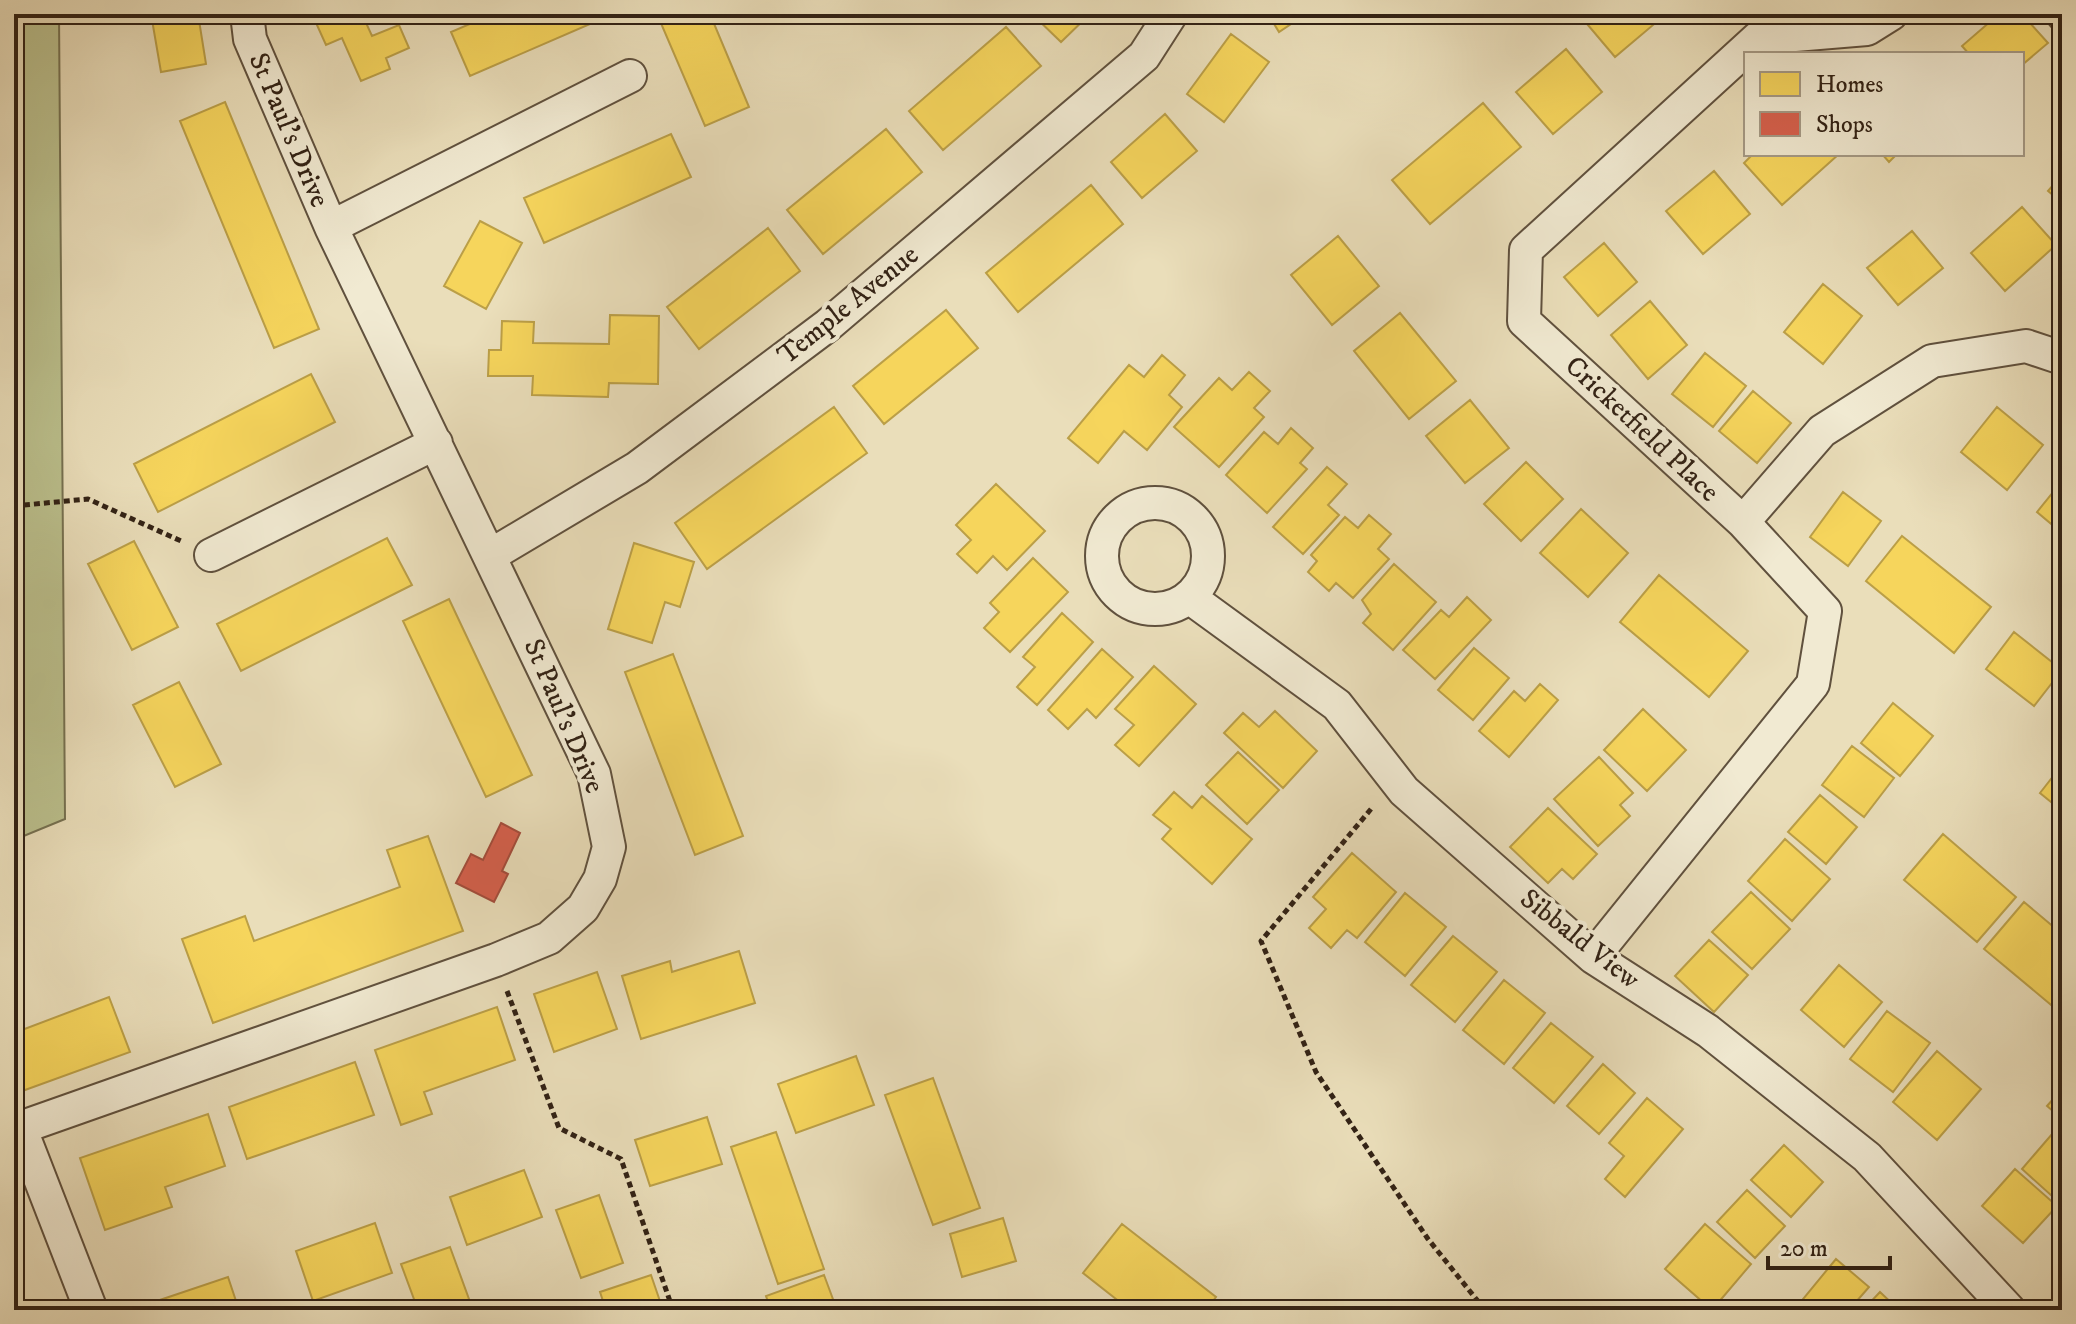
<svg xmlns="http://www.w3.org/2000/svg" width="2076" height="1324" font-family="'IM FELL DW Pica',serif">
<rect width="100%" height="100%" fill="#eadeba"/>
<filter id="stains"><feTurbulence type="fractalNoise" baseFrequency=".0025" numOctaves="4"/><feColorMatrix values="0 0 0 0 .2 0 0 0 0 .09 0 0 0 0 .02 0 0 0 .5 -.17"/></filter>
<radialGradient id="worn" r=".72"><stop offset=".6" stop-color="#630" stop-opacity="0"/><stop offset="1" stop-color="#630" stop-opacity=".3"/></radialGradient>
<path fill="#bbc08d" stroke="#767151" stroke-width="2" d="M14,14H59L65,819L14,840Z"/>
<path fill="#f6d55c" stroke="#bb9f47" stroke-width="2" d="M151,14H198L206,64L161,72Z
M312,14H362L372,36L399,25L409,48L386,58L390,69L361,81L342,38L326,45Z
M493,14H613L470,76L451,32Z
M657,14H710L749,107L705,126Z
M1032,14H1090L1061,42Z
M1268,14H1306L1279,32Z
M1586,14H1654L1659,20L1615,57L1582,18Z
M1999,14H2022L2048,43L2022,65V54H1969L1962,46Z
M1006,27L1041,66L943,150L909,111Z
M1231,34L1269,62L1224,122L1187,94Z
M1566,49L1602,92L1553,134L1516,92Z
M225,102L319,329L274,348L180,121Z
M1483,103L1521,147L1430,224L1392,180Z
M1165,114L1197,151L1142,198L1111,162Z
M886,129L922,172L823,254L787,210Z
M671,134L691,177L544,243L524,198Z
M1753,154H1839L1782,205L1744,163Z
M1882,154H1897L1889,162Z
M1714,171L1750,214L1703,254L1666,211Z
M2062,175V203L2048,191Z
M1091,185L1123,224L1018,312L986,273Z
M2022,207L2056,245L2005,291L1971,253Z
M480,221L522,243L486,309L444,286Z
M768,228L800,271L699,349L667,307Z
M1912,231L1943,268L1898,305L1867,268Z
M1338,236L1379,286L1332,325L1291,275Z
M1604,243L1637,282L1598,316L1564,277Z
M1823,284L1862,316L1823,364L1784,332Z
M1650,301L1687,345L1648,379L1611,335Z
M946,310L978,348L884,424L853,386Z
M1400,313L1456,381L1409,419L1354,351Z
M610,315L659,316L658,384L609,383L608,397L532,395L533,376H488L489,350H501L502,321L534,322L533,343L609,344Z
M1705,353L1746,386L1713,427L1672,394Z
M1162,355L1185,375L1169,395L1182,407L1147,450L1124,431L1098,463L1068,438L1129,365L1144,377Z
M1249,372L1270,391L1254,408L1264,417L1219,467L1174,427L1219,378L1232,390Z
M311,374L335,422L158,512L134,464Z
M1753,391L1791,423L1757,463L1719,431Z
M1470,400L1509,448L1465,483L1426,436Z
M834,407L867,453L707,569L675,523Z
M1997,407L2043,445L2007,490L1961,452Z
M1291,428L1313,448L1300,463L1307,469L1267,513L1226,475L1264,432L1278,444Z
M1526,462L1563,499L1521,541L1484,504Z
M1327,467L1347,484L1328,505L1339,515L1303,554L1273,527Z
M2062,481V533L2037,512Z
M996,484L1045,531L1007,570L993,556L977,573L957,554L971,540L956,525Z
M1843,492L1881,521L1848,566L1810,537Z
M1581,509L1628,553L1588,597L1540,553Z
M1369,515L1391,534L1378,549L1389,559L1353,598L1336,583L1329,591L1308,572L1317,561L1311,555L1345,517L1358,528Z
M1902,536L1991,607L1954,653L1866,581Z
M387,538L412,585L241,671L217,624Z
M134,541L178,627L132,650L88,564Z
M634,543L694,562L680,607L665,602L652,643L608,629Z
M1033,558L1068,592L1010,652L984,628L999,612L990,603Z
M1394,564L1436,602L1393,650L1363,623L1371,614L1362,600Z
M1659,575L1748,651L1709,697L1620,622Z
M1467,597L1491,620L1435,679L1403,650L1441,610L1449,617Z
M449,599L532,775L486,797L403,621Z
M1062,613L1093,642L1037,705L1017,687L1035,667L1023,657Z
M2014,632L2062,670L2034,706L1986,669Z
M1474,648L1509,678L1473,720L1438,690Z
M1102,649L1133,677L1096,718L1087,709L1068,729L1048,710Z
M673,654L743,836L695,855L625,672Z
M1154,666L1196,704L1139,766L1115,745L1134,725L1115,709Z
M179,682L221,764L175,787L133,705Z
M1540,684L1558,700L1509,757L1479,731L1514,691L1525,701Z
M1893,703L1933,736L1900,776L1861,743Z
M1643,709L1686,750L1647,791L1604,750Z
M1275,711L1317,751L1283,788L1224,733L1243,713L1259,727Z
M1852,746L1894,778L1864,817L1822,785Z
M1238,752L1279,790L1247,824L1206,785Z
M1599,757L1633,793L1620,805L1630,816L1598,846L1554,799Z
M2062,765V811L2040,793Z
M1174,792L1192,808L1202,796L1252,839L1212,884L1162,839L1171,829L1153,815Z
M1820,795L1857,827L1826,864L1788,832Z
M1548,808L1597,854L1573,879L1562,869L1548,883L1510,847Z
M1943,834L2016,897L1977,942L1904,880Z
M428,836L463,931L213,1023L182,939L245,916L254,941L400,887L387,850Z
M1785,839L1830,879L1792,921L1748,881Z
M1352,853L1396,892L1357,938L1347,930L1331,948L1309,928L1326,909L1313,897Z
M1751,892L1790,929L1752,969L1712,932Z
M1405,893L1446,927L1405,976L1365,942Z
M2024,902L2062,934V1014L1984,949Z
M1453,936L1497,972L1455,1022L1411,985Z
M1709,940L1748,975L1714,1012L1675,976Z
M739,951L755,1003L641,1039L622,976L670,961L672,972Z
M1839,965L1882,1002L1844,1047L1801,1010Z
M597,972L617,1029L554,1052L534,994Z
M1504,980L1545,1013L1504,1064L1463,1030Z
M109,997L130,1052L14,1094V1033Z
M497,1007L515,1060L424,1092L432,1114L401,1125L375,1050Z
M1887,1011L1930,1043L1893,1092L1850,1059Z
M1551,1023L1593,1057L1554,1103L1513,1068Z
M1937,1051L1981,1089L1937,1140L1893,1102Z
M856,1056L874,1105L796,1133L778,1084Z
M355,1062L374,1115L247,1159L229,1107Z
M1603,1064L1635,1093L1599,1134L1567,1106Z
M933,1078L980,1208L933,1225L885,1095Z
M2062,1089V1119L2047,1106Z
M1647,1098L1683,1129L1625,1197L1605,1179L1624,1156L1609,1143Z
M208,1114L225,1166L165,1187L172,1207L105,1230L80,1158Z
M707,1117L722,1164L650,1186L635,1140Z
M2059,1126L2062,1129V1205L2022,1169Z
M776,1132L824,1269L778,1284L731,1147Z
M1784,1145L1823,1182L1791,1217L1751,1180Z
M2015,1169L2057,1206L2023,1243L1982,1206Z
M524,1170L542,1217L467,1245L450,1197Z
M1747,1190L1785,1226L1755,1258L1717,1222Z
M599,1195L623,1263L581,1278L556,1210Z
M1003,1218L1016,1261L962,1277L950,1234Z
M375,1223L392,1273L313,1301L296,1251Z
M1122,1224L1216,1297L1206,1310H1130L1083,1273Z
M1705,1224L1751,1264L1712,1310L1665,1269Z
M450,1247L473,1310H418L401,1264Z
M1836,1259L1869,1287L1849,1310H1816L1803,1299Z
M651,1275L663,1310H606L600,1292Z
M824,1275L837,1310H771L766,1296Z
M228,1277L239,1310H153L151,1303Z
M1880,1292L1899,1310H1863Z
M301,1302L304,1310H277Z"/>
<path fill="#d6604d" stroke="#a54d3c" stroke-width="2" d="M501,823L520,833L502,871L508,874L494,902L456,883L471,854L483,860Z"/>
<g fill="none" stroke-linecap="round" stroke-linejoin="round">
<g stroke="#60513e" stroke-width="20">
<path id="lane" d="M2052,14L2058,21"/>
</g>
<g stroke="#60513e" stroke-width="36">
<path id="street" d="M331,227L630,76
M1102 556a53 53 0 1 1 106 0a53 53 0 1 1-106 0Z
M1743,522L1822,431L1932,361L2026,346L2062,358
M211,555L436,443
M491,555L637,468L828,325L1144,56L1171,14
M1189,597L1337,705L1404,791L1593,957L1708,1031L1867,1157L2009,1310
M1593,957L1813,684L1825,611L1743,522L1524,321L1526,250L1758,38L1867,29L1891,14
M20,1127L91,1310
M14,1130L496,960L549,938L583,908L600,879L609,847L594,774L331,227L250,39L247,14"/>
</g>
<path stroke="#322215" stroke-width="5" stroke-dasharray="6 4" stroke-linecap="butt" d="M14,506L88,499L181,541
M1371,809L1261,941L1316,1072L1428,1239L1485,1310
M507,991L559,1128L621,1159L673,1310"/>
<use href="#lane" stroke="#f1ead2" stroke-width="16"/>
<use href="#street" stroke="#f1ead2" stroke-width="32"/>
</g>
<g text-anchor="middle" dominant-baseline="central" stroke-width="8" stroke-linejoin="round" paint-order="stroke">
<g font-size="28" fill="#322215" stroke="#f1ead2">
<text transform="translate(289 130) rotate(67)">St Paul's Drive</text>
<text transform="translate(848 305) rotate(-39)">Temple Avenue</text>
<text transform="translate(1642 429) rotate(43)">Cricketfield Place</text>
<text transform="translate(564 716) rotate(67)">St Paul's Drive</text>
<text transform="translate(1580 939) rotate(38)">Sibbald View</text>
</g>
</g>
<rect width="2076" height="1324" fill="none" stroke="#eadeba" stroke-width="48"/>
<rect x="16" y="16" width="2044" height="1292" fill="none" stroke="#322215" stroke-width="4"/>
<rect x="24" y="24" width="2028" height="1276" fill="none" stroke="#322215" stroke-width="2"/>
<rect x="1744" y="52" width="280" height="104" fill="#f1ead2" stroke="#a59a86" stroke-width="2"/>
<rect x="1760" y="72" width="40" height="24" fill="#f6d55c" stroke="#a59a86" stroke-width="2"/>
<text x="1816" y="92" font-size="24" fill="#322215">Homes</text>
<rect x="1760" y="112" width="40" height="24" fill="#d6604d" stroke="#a59a86" stroke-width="2"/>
<text x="1816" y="132" font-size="24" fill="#322215">Shops</text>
<path d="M1768 1256v12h122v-12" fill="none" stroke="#322215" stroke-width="4"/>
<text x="1780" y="1256" font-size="24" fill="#322215" stroke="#f1ead2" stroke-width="6" paint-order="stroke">20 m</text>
<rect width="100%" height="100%" filter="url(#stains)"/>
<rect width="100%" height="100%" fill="url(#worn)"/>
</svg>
